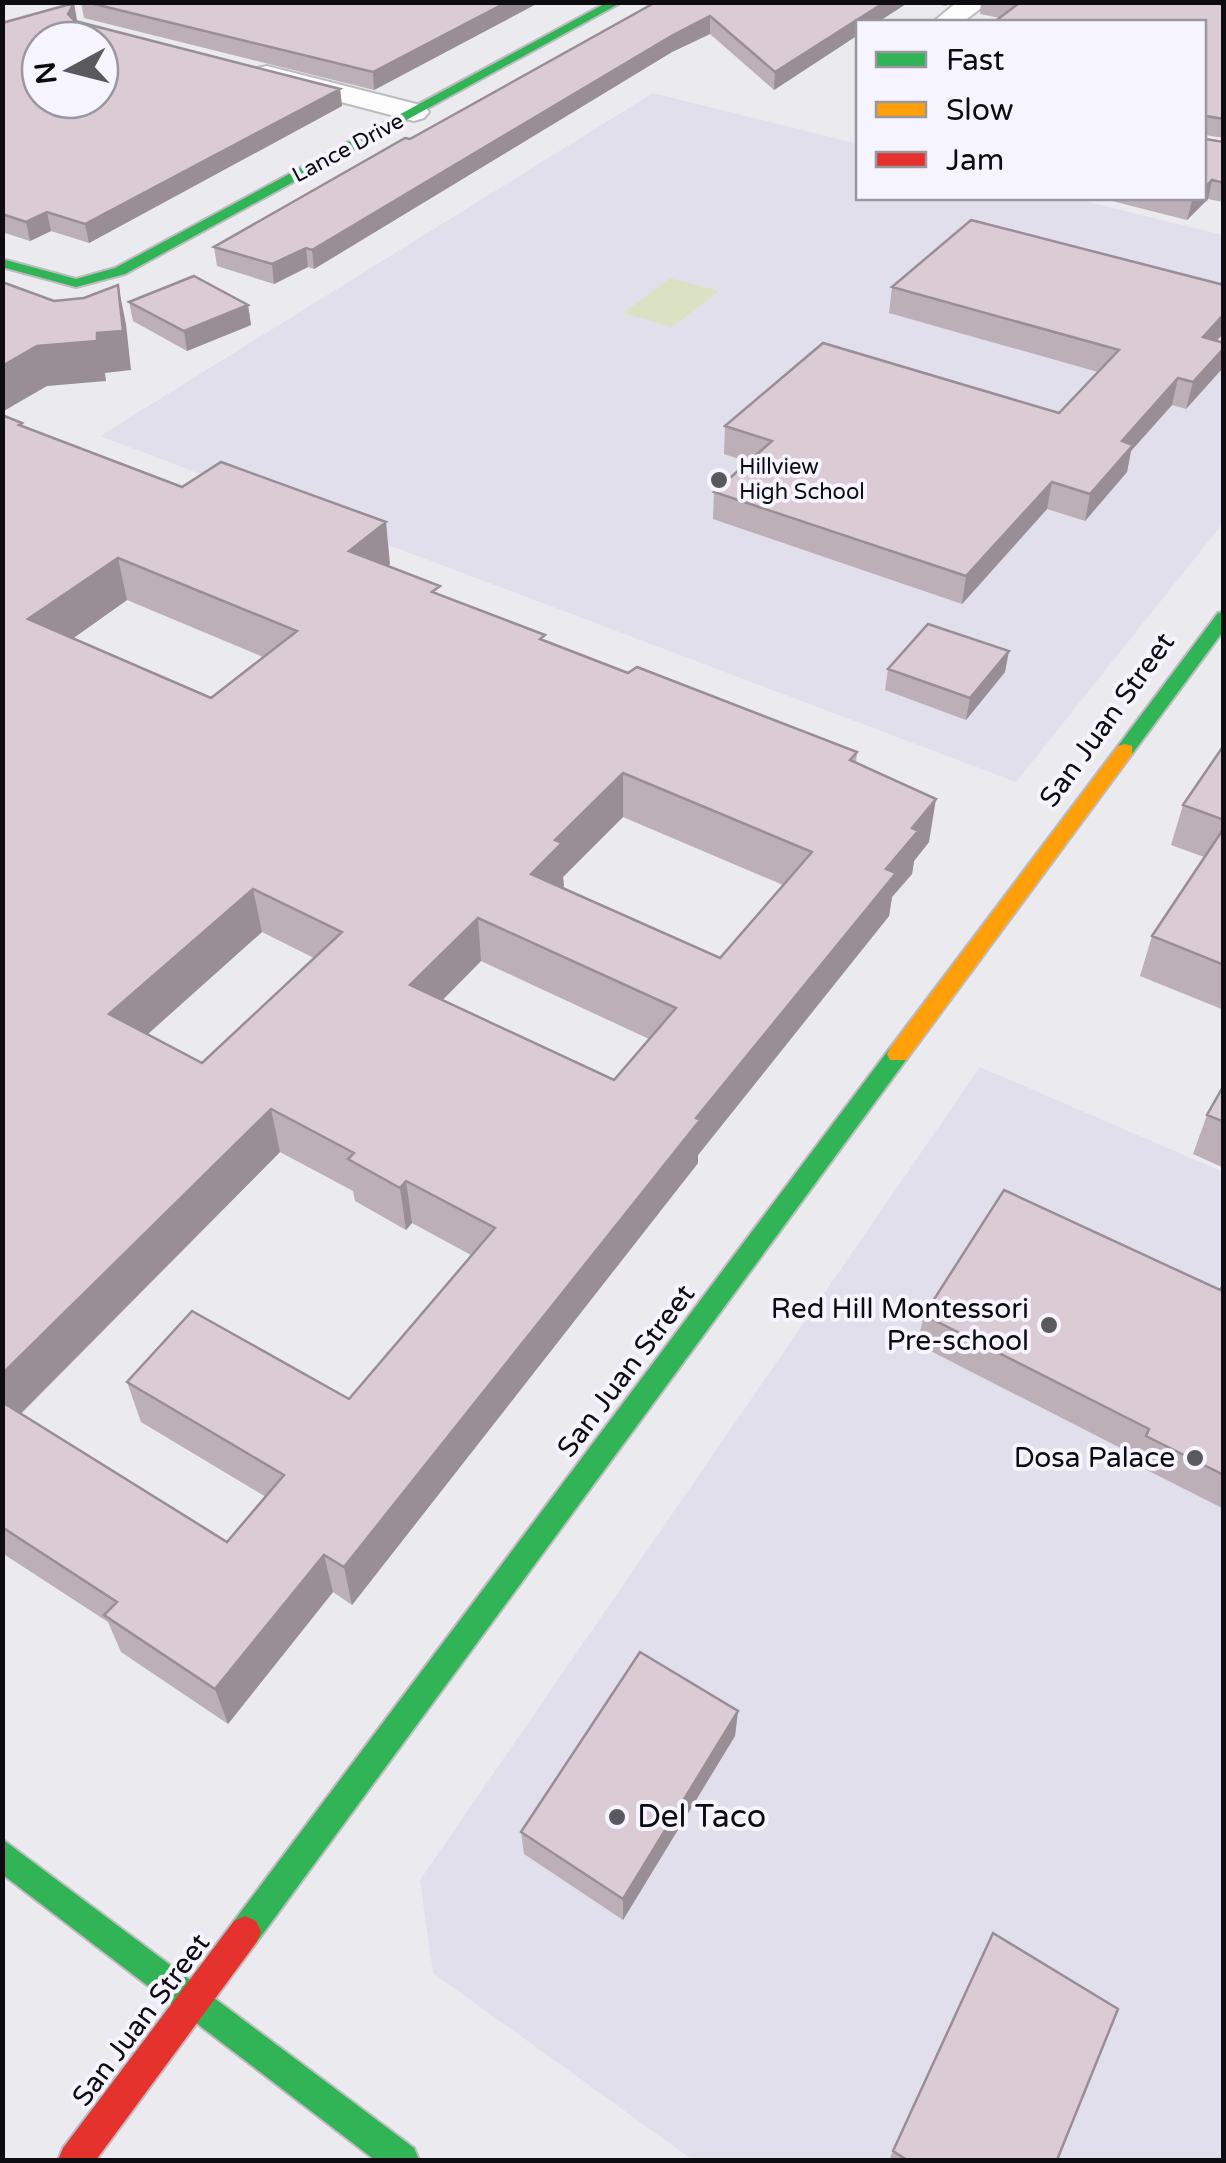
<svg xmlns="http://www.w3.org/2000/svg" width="1226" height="2163" font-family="'Varela Round',sans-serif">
<rect width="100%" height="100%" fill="#eaeaef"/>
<path fill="#e2dfec" d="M653,93L858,144V198H1072L1223,235V523L1016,782L100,436Z
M980,1067L1223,1172V2160H693L433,1973L420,1880Z"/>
<path fill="#dbe2c4" d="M670,278L719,291L672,327L623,313Z"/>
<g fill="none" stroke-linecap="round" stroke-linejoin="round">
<g stroke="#bcbbc0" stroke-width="4">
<path id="street" d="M957,2H989L963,22H933Z
M267,66L424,106L429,112L424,118L414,121L257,80L253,74L257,68Z"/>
</g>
<g stroke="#bcbbc0" stroke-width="4">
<path id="fast" d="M608,2H622L125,274L76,287L2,267V259L76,279L115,268Z
M1224,612V630L1132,754H1118V746L1218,613Z
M898,1046L909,1054L906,1060L256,1943L245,1948L234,1943L229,1932L234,1921L890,1048Z
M2,1839L414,2148L419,2160H375L2,1874Z"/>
</g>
<g stroke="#bcbbc0" stroke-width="4">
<path id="slow" d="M1125,744L1132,746V754L906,1060H890L887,1054L890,1048L1118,746Z"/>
</g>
<g stroke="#bcbbc0" stroke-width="4">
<path id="jam" d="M245,1916L256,1921L261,1932L256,1943L96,2160H58L63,2148L234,1921Z"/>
</g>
<use href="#street" fill="#fcfcfd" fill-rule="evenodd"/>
<use href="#fast" fill="#30b455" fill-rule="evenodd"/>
<use href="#slow" fill="#ff9f0a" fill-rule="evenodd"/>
<use href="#jam" fill="#e5322d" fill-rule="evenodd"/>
</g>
<path fill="#bcafb7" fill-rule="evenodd" d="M81,2H540L374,90L84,18Z
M656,2H909L878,22H858V35L774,90L710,34L672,52L314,269L308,267L274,284L217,266L214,247Z
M928,2H951L946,6Z
M981,2H1211L1224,5V138L1205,135V139L1224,142V202L1208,199L1187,220L1100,198H1204L1000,18L980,14Z
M74,3L76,22L340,89L342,106L89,243L51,231L30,241L2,232V23Z
M892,287L1216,341L1221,370L1186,409L1172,405L1131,451L1127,472L1085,521L1047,509L962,604L713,519L714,492L748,462L724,454L725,426L1059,413L1098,372L889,313Z
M129,302L248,305L251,325L187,351L133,321Z
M2,415L22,423L23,427L390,564L388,566L441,595L545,641L628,673L857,752L856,763L929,842L914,861L912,874L892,897L889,916L698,1155V1163L352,1605L333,1592L228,1724L121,1652L108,1622L2,1553ZM127,600L263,657L211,698L73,638ZM623,817L783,885L720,958L562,888L564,886L563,877ZM262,932L314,958L202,1063L148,1034ZM481,961L649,1039L614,1080L442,1000ZM280,1152L353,1191L355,1201L406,1230L412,1223L471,1255L349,1399L127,1382L141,1422L266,1497L227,1542L21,1414Z
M888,669L1005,672L966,720L885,690Z
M1224,745V1010L1140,976L1152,936L1204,857L1171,845L1183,805Z
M1224,1085V1168L1193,1154L1207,1115Z
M1224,1284V1509L1135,1464L1138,1457L917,1344L924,1315L1220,1290Z
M738,1711L735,1736L623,1920L524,1854L521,1832Z
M993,1933L1057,2160H889Z"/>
<path fill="#998e95" d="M507,2H540L374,90L373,72Z
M885,2H909L878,22H858V35L774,90L775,72Z
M74,3L77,20L72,31L68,14Z
M710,16V34L672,52L314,269L312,250L673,35Z
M340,89L342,106L89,243L85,224Z
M1212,180L1208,199L1187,220L1192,201L1195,198H1204V189Z
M47,212L51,231L30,241L26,222Z
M306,248L308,267L274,284L272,264Z
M118,285L126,324L131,370L105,373L106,381L47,386L2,412V366L37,346Z
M248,305L251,325L187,351L184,331Z
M1224,314V333L1196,363L1203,337Z
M1224,348V359L1221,370L1186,409L1193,382Z
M1178,378L1172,405L1131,451L1127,472L1085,521L1090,494L1122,441Z
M1052,482L1047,509L962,604L966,576Z
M386,522L390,564L354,593L349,551Z
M118,558L127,600L40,662L28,619Z
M1009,651L1005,672L966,720L970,698Z
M623,773V817L563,877L564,886L533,918L531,874L555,840Z
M936,799L929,842L914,861L912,874L892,897L889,916L698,1155V1163L352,1605L344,1567L696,1118L886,869L912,828Z
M253,889L262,932L122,1057L109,1014Z
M478,918L481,961L415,1028L410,985Z
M271,1109L280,1152L3,1431L2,1374Z
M406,1181L412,1223L406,1230L400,1188Z
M324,1555L333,1592L228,1724L215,1689Z
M738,1711L735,1736L623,1920V1899Z"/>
<path fill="#dbcbd5" stroke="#998e95" stroke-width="2.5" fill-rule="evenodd" d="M86,2H507L373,72Z
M656,2H885L775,72L710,16L673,35L312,250L306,248L272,264L214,247L405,138L410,139Z
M1009,2H1211L1224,5V119L1206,116L1205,139L1224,142V183L1212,180L1204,189V22H994L1018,4Z
M74,3L68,14L75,21L340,89L85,224L47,212L26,222L2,214V23ZM40,40H100V100H40Z
M971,220L1224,285V314L1203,337L1224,343V348L1193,382L1178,378L1122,441L1133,445L1090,494L1052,482L966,576L714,492L772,441L725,426L823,343L1059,413L1119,350L892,287Z
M194,276L248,305L184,331L129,302Z
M2,282L54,301L84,298L118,285L123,331L97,333V341L37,346L2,366Z
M2,415L22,423L19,425L182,487L221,462L386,522L349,551L440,586L432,592L545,635L540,639L628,673L637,667L857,752L850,760L936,799L912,828L918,831L886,869L896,873L696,1118L700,1120L344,1567L324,1555L215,1689L104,1615L117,1602L2,1527V1402L227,1542L284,1475L127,1382L192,1311L349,1399L495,1228L406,1181L400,1188L348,1159L354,1153L271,1109L2,1374ZM118,558L297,631L211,698L28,619ZM623,773L812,852L720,958L531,874L562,843L555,840ZM253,889L342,932L202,1063L109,1014ZM478,918L676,1008L614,1080L410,985Z
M928,624L1009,651L970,698L888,669Z
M1224,745V820L1183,805Z
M1224,828V965L1152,936Z
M1224,1085V1122L1207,1115Z
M1004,1190L1220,1290L1224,1284V1475L1146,1436L1149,1429L924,1315Z
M640,1652L738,1711L623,1899L521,1832Z
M993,1933L1118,2009L1057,2160H907L893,2151Z"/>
<g fill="#5a5a5e" stroke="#f6f4fe" stroke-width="4">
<circle cx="719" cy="480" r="10"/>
<circle cx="1049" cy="1325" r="10"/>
<circle cx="1195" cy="1458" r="10"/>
<circle cx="617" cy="1817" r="10"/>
</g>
<g text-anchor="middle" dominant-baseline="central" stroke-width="8" stroke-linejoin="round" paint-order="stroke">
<g font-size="22" fill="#0d0c10" stroke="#f6f4fe">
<text transform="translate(348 148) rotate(-28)">Lance Drive</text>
</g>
<g font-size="22" fill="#0d0c10" stroke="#f6f4fe" text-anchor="start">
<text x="739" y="467">Hillview<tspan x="739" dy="25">High School</tspan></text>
</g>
<g font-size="28" fill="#0d0c10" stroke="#f6f4fe">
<text transform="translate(1107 720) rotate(-54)">San Juan Street</text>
<text transform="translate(626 1371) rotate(-53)">San Juan Street</text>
<text transform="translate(141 2020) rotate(-53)">San Juan Street</text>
</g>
<g font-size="28" fill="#0d0c10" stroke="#f6f4fe" text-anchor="end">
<text x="1029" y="1309">Red Hill Montessori<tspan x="1029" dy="32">Pre-school</tspan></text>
<text x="1175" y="1458">Dosa Palace</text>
</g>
<g font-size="32" fill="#0d0c10" stroke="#f6f4fe" text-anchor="start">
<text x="637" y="1817">Del Taco</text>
</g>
</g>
<rect width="1226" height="2163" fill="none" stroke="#0d0c10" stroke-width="10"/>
<rect x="856" y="20" width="350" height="180" fill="#f6f4fe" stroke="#99979f" stroke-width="2.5"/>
<rect x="876" y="52" width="50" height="15" fill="#30b455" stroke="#99979f" stroke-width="2.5"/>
<text x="946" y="70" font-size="30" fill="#0d0c10">Fast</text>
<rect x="876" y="102" width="50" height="15" fill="#ff9f0a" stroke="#99979f" stroke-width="2.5"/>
<text x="946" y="120" font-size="30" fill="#0d0c10">Slow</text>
<rect x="876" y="152" width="50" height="15" fill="#e5322d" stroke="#99979f" stroke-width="2.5"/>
<text x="946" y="170" font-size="30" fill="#0d0c10">Jam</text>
<g transform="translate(70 70) rotate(263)"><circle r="48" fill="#f6f4fe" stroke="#99979f" stroke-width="2.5"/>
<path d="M0-8L18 38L0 25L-18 38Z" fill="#5a5a5e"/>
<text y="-15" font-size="28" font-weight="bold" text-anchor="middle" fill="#0d0c10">N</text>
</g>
</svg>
